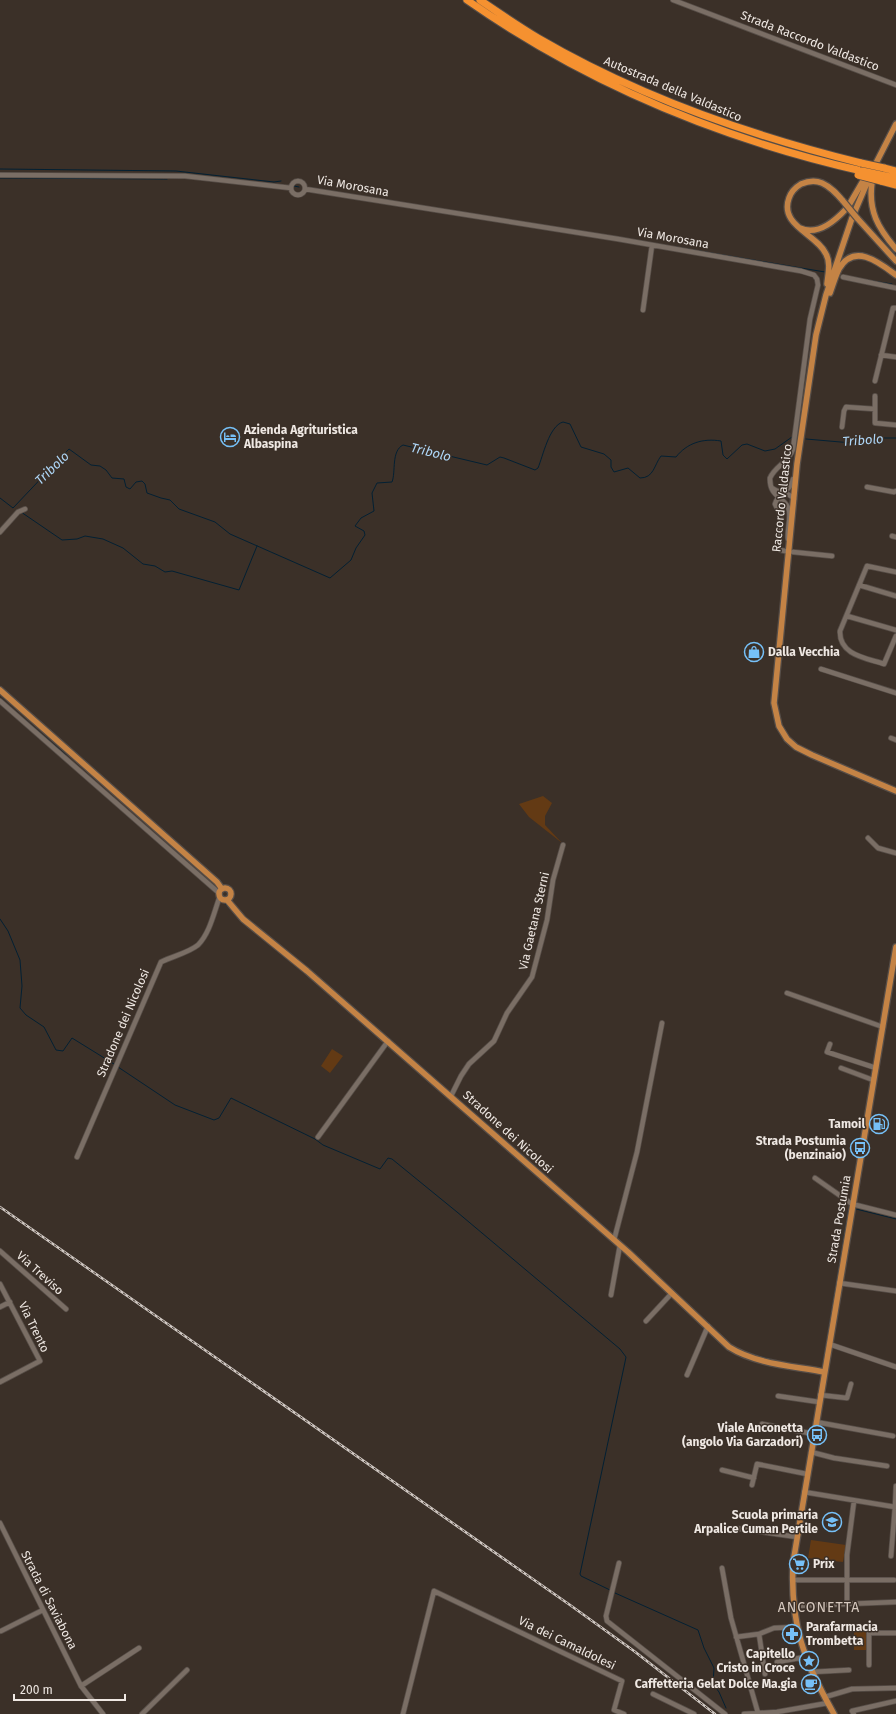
<svg xmlns="http://www.w3.org/2000/svg" width="896" height="1714" font-family="'Fira Sans',sans-serif">
<rect width="100%" height="100%" fill="#3b3028"/>
<path fill="#633a14" d="M543,796L552,803L545,816V825L562,843L529,817L519,804Z
M332,1049L343,1056L330,1073L321,1066Z
M811,1540L846,1545L843,1562L808,1558Z
M854,1631H867V1650H854Z"/>
<g fill="none" stroke-linecap="round" stroke-linejoin="round">
<path stroke="#032033" stroke-width="1" d="M0,169L176,171L274,182L281,181
M0,178L167,179
M294,186L299,187
M676,247L825,272
M867,280L892,284
M806,439L852,443L871,438H896
M0,498L13,508L69,449L91,465L100,466L106,470L112,478L124,479L126,487L130,489L136,482L142,481L145,484L147,493L161,498L170,500L179,509L215,522L230,534L330,578L351,560L356,548L365,535L364,531L355,526L361,518L374,511L372,493L377,483L392,482C396,472 391,451 403,445L487,465L500,457L504,458L535,470L538,468C543,456 549,426 563,422L570,424L581,447L604,454L611,460V467L614,472L628,468L640,478C654,478 654,465 661,456L676,457C687,443 703,438 721,441L723,455L727,459L742,445L747,444L765,451L775,449L792,437
M21,512L62,540L77,539L85,536L103,539L123,548L143,564L155,566L165,572L172,571L239,590L257,546
M0,698L66,755
M224,903L232,910
M0,919L8,931L20,960L22,986L20,1008L26,1015L44,1027L56,1050L63,1051L72,1038L114,1064
M118,1067L175,1105L214,1120L219,1118L231,1098L315,1139L323,1145L380,1169L388,1158L392,1159L457,1212L620,1349L626,1357L625,1362L580,1574L581,1576L610,1590
M479,1125L616,1245
M856,1209L896,1219
M650,1269L666,1284
M748,1353L784,1363
M822,1370L849,1207
M615,1593L698,1630L704,1648L714,1668L713,1684L719,1692L726,1708"/>
<g stroke="#574e48" stroke-width="6">
<path id="minor" d="M673,0L896,85
M0,175L185,176L291,188
M291 188a7 7 0 1 1 14 0a7 7 0 1 1-14 0Z
M305,189L618,239L801,271L814,275L817,279L818,285L810,319L793,449C789,462 775,466 770,478C769,498 786,497 789,510C791,518 787,530 788,539
M843,277L896,288
M643,310L652,245
M881,355L896,357
M875,381L893,308H896
M875,409V396
M842,427L844,411L846,407L875,409V423L896,425
M867,487L894,492L896,491
M772,488C779,494 788,491 794,499
M0,532L18,512L25,509
M892,536L896,537
M785,551L780,550L778,547L781,516L775,504C778,492 791,492 793,479
M793,552L832,556
M896,572L867,566L840,631C839,655 866,658 884,664L896,636
M859,585L896,596
M847,616L896,630
M821,669L896,693
M0,701L219,893
M891,738L896,740
M868,838L878,848L896,853
M787,993L883,1027
M830,1044L827,1052L876,1068
M841,1068L873,1080
M451,1096L461,1076L469,1064L494,1041L507,1013L532,977L547,920L553,880L563,845
M318,1137L388,1041
M77,1157L161,962C173,956 188,953 198,945C210,933 214,912 220,896
M815,1178L852,1204L896,1215
M614,1240L637,1152L662,1023
M0,1251L66,1309
M839,1283L896,1291
M0,1284L40,1361L0,1382
M611,1295L620,1245
M0,1307L10,1302
M646,1321L672,1293
M829,1344L896,1367
M687,1375L708,1326
M820,1395L847,1398L851,1384
M778,1396L819,1402
M816,1422L893,1436
M762,1424L814,1434
M811,1452L834,1458L887,1466
M722,1470L754,1478
M752,1485L757,1464L807,1474
M804,1492L895,1507L891,1556
M895,1507L896,1486
M0,1523L81,1686L103,1714
M734,1528L797,1537
M619,1563L606,1616L607,1621L725,1714
M722,1568L731,1618L758,1713
M792,1580H894
M847,1605V1555L854,1501
M794,1606L896,1602
M1,1631L43,1610
M736,1637L759,1634
M777,1662L805,1657
M869,1665V1633H896
M811,1672L849,1670
M765,1674L759,1634L774,1628L797,1627
M81,1686L139,1648
M653,1694L694,1714
M825,1697L852,1689L896,1688
M142,1714L187,1670
M403,1714L434,1591L622,1681L614,1710L624,1714
M744,1714L777,1712L828,1703
M854,1714L852,1711L896,1701"/>
</g>
<g stroke="#574e48" stroke-width="8">
<path id="major" d="M896,124L874,167L852,218L826,295L816,335L797,464L774,703L779,726L787,739L796,747L812,755L896,791
M872,182C868,211 878,228 896,249
M849,205L863,181
M857,218L896,261
M800,228C817,236 835,221 846,209
M827,284C828,274 831,263 826,254C817,234 779,226 789,198C791,192 796,187 801,184C808,181 815,180 822,183C831,187 837,194 843,201
M830,293C833,285 835,277 839,269C854,242 880,263 896,275
M0,690L217,882L222,889
M219 894a6 6 0 1 1 12 0a6 6 0 1 1-12 0Z
M227,900L243,919L307,971L628,1252L729,1347C756,1364 793,1366 824,1372
M834,1714C804,1661 790,1625 793,1563L896,947"/>
</g>
<g stroke="#574e48" stroke-width="9">
<path id="highway" d="M467,0C586,83 721,139 862,171
M480,0C499,13 518,26 538,38C639,97 748,135 861,163
M884,168L896,171
M881,175L896,178
M881,181L896,185"/>
</g>
<use href="#minor" stroke="#7a6e65" stroke-width="4.5"/>
<use href="#major" stroke="#c48345" stroke-width="5.5"/>
<use href="#highway" stroke="#f59130" stroke-width="7"/>
<g stroke="#d0c8c3" stroke-width="2.5">
<path id="rail" d="M0,1207L570,1605L634,1651L715,1714"/>
</g>
<use href="#rail" stroke="#3b3028" stroke-width="1" stroke-dasharray="3" stroke-linecap="butt"/>
<g stroke="#574e48" stroke-width="8" stroke-linecap="butt">
<path id="major-bridge" d="M843,201L857,218"/>
</g>
<g stroke="#574e48" stroke-width="9" stroke-linecap="butt">
<path id="highway-bridge" d="M861,163L884,168
M862,171L881,175
M858,175L881,181"/>
</g>
<use href="#major-bridge" stroke="#c48345" stroke-width="5.5"/>
<use href="#highway-bridge" stroke="#f59130" stroke-width="7"/>
</g>
<defs>
<g id="hotel-ring" transform="scale(1)"><circle r="9.5" fill="#3b3028" stroke="#76c0f7" stroke-width="1.5"/><path d="M-6-4.5h1.5V1H6V5H4.5V3h-9V5H-6ZM-4 0a1.8 1.8 0 1 1 3.6 0ZM.5 0V-2.5h3Q6-2.5 6 0Z" fill="#76c0f7"/></g>
<g id="shop-ring" transform="scale(1)"><circle r="9.5" fill="#3b3028" stroke="#76c0f7" stroke-width="1.5"/><path d="M-5-2.5h2.3a2.7 3.5 0 0 1 5.4 0H5L5.5 6h-11ZM-1.5-2.5h3a1.5 2.3 0 0 0-3 0Z" fill="#76c0f7"/></g>
<g id="fuel-ring" transform="scale(1)"><circle r="9.5" fill="#3b3028" stroke="#76c0f7" stroke-width="1.5"/><path d="M-5.5-6h7V0h2V4h1.3V-2.5L3-4.5l.8-.8L6-3V5H2.5V1h-1V6h-7ZM-4.2-4.7v3.2H.2V-4.7Z" fill="#76c0f7"/></g>
<g id="bus-ring" transform="scale(1)"><circle r="9.5" fill="#3b3028" stroke="#76c0f7" stroke-width="1.5"/><path d="M-5-6H5V4H4V6H2V4H-2V6H-4V4H-5ZM-3.5-4V0h7V-4ZM-3.5 1.2v1.5H-2V1.2ZM2 1.2v1.5H3.5V1.2Z" fill="#76c0f7"/></g>
<g id="school-ring" transform="scale(1)"><circle r="9.5" fill="#3b3028" stroke="#76c0f7" stroke-width="1.5"/><path d="M0-5L7-2L0 1L-7-2ZM-4 1L0 2.5L4 1V4Q0 6-4 4Z" fill="#76c0f7"/></g>
<g id="supermarket-ring" transform="scale(1)"><circle r="9.5" fill="#3b3028" stroke="#76c0f7" stroke-width="1.5"/><path d="M-6-5.5h2.5l.6 2H6L4.5 2H-2.5L-4.4-4H-6ZM-1.5 3.2a1.3 1.3 0 1 0 .1 0ZM3 3.2a1.3 1.3 0 1 0 .1 0Z" fill="#76c0f7"/></g>
<g id="pharmacy-ring" transform="scale(1)"><circle r="9.5" fill="#3b3028" stroke="#76c0f7" stroke-width="1.5"/><path d="M-2-6h4v4h4v4h-4v4h-4v-4h-4v-4h4Z" fill="#76c0f7"/></g>
<g id="sight-ring" transform="scale(1)"><circle r="9.5" fill="#3b3028" stroke="#76c0f7" stroke-width="1.5"/><path d="M0-6L1.8-2.2L6-1.7L2.9 1.2L3.7 5.4L0 3.3L-3.7 5.4L-2.9 1.2L-6-1.7L-1.8-2.2Z" fill="#76c0f7"/></g>
<g id="cafe-ring" transform="scale(1)"><circle r="9.5" fill="#3b3028" stroke="#76c0f7" stroke-width="1.5"/><path d="M-5.5-4.5H6V0H3Q3 3.5 0 3.5H-2.5Q-5.5 3.5-5.5 0ZM3-3.2v2h1.7v-2ZM-6 4.5H4V6H-6Z" fill="#76c0f7"/></g>
</defs>
<g fill-rule="evenodd">
<use href="#hotel-ring" x="230" y="437"/>
<use href="#shop-ring" x="754" y="652"/>
<use href="#fuel-ring" x="879" y="1124"/>
<use href="#bus-ring" x="860" y="1148"/>
<use href="#bus-ring" x="817" y="1435"/>
<use href="#school-ring" x="832" y="1522"/>
<use href="#supermarket-ring" x="799" y="1564"/>
<use href="#pharmacy-ring" x="792" y="1634"/>
<use href="#sight-ring" x="809" y="1661"/>
<use href="#cafe-ring" x="811" y="1684"/>
</g>
<g text-anchor="middle" dominant-baseline="central" stroke-width="3" stroke-linejoin="round" paint-order="stroke">
<g font-size="12" fill="#efe8e3" stroke="#3b3028">
<text transform="translate(810 41) rotate(21)">Strada Raccordo Valdastico</text>
<text transform="translate(673 89) rotate(23)">Autostrada della Valdastico</text>
<text transform="translate(353 186) rotate(10)">Via Morosana</text>
<text transform="translate(673 238) rotate(10)">Via Morosana</text>
<text transform="translate(782 498) rotate(-84)">Raccordo Valdastico</text>
<text transform="translate(534 921) rotate(-77)">Via Gaetana Sterni</text>
<text transform="translate(123 1023) rotate(-67)">Stradone dei Nicolosi</text>
<text transform="translate(508 1132) rotate(42)">Stradone dei Nicolosi</text>
<text transform="translate(839 1219) rotate(-80)">Strada Postumia</text>
<text transform="translate(40 1273) rotate(42)">Via Treviso</text>
<text transform="translate(34 1327) rotate(64)">Via Trento</text>
<text transform="translate(49 1600) rotate(63)">Strada di Saviabona</text>
<text transform="translate(567 1643) rotate(26)">Via dei Camaldolesi</text>
</g>
<g font-size="12" font-weight="bold" fill="#efe8e3" stroke="#3b3028" text-anchor="end">
<text x="244" y="430" text-anchor="start">Azienda Agrituristica<tspan x="244" dy="14">Albaspina</tspan></text>
<text x="768" y="652" text-anchor="start">Dalla Vecchia</text>
<text x="865" y="1124">Tamoil</text>
<text x="846" y="1141">Strada Postumia<tspan x="846" dy="14">(benzinaio)</tspan></text>
<text x="803" y="1428">Viale Anconetta<tspan x="803" dy="14">(angolo Via Garzadori)</tspan></text>
<text x="818" y="1515">Scuola primaria<tspan x="818" dy="14">Arpalice Cuman Pertile</tspan></text>
<text x="813" y="1564" text-anchor="start">Prix</text>
<text x="806" y="1627" text-anchor="start">Parafarmacia<tspan x="806" dy="14">Trombetta</tspan></text>
<text x="795" y="1654">Capitello<tspan x="795" dy="14">Cristo in Croce</tspan></text>
<text x="797" y="1684">Caffetteria Gelat Dolce Ma.gia</text>
</g>
<g font-size="13" font-style="italic" fill="#aed6f7" stroke="#3b3028">
<text transform="translate(863 440) rotate(-4)">Tribolo</text>
<text transform="translate(431 452) rotate(14)">Tribolo</text>
<text transform="translate(52 468) rotate(-44)">Tribolo</text>
</g>
<g font-size="14" letter-spacing="1" fill="#d6c9bf" stroke="#3b3028">
<text x="819" y="1607">ANCONETTA</text>
</g>
</g>
<path d="M14 1694v6h111v-6" fill="none" stroke="#efe8e3" stroke-width="2"/>
<text x="20" y="1694" font-size="12" fill="#efe8e3" stroke="#3b3028" stroke-width="3" paint-order="stroke">200 m</text>
</svg>
